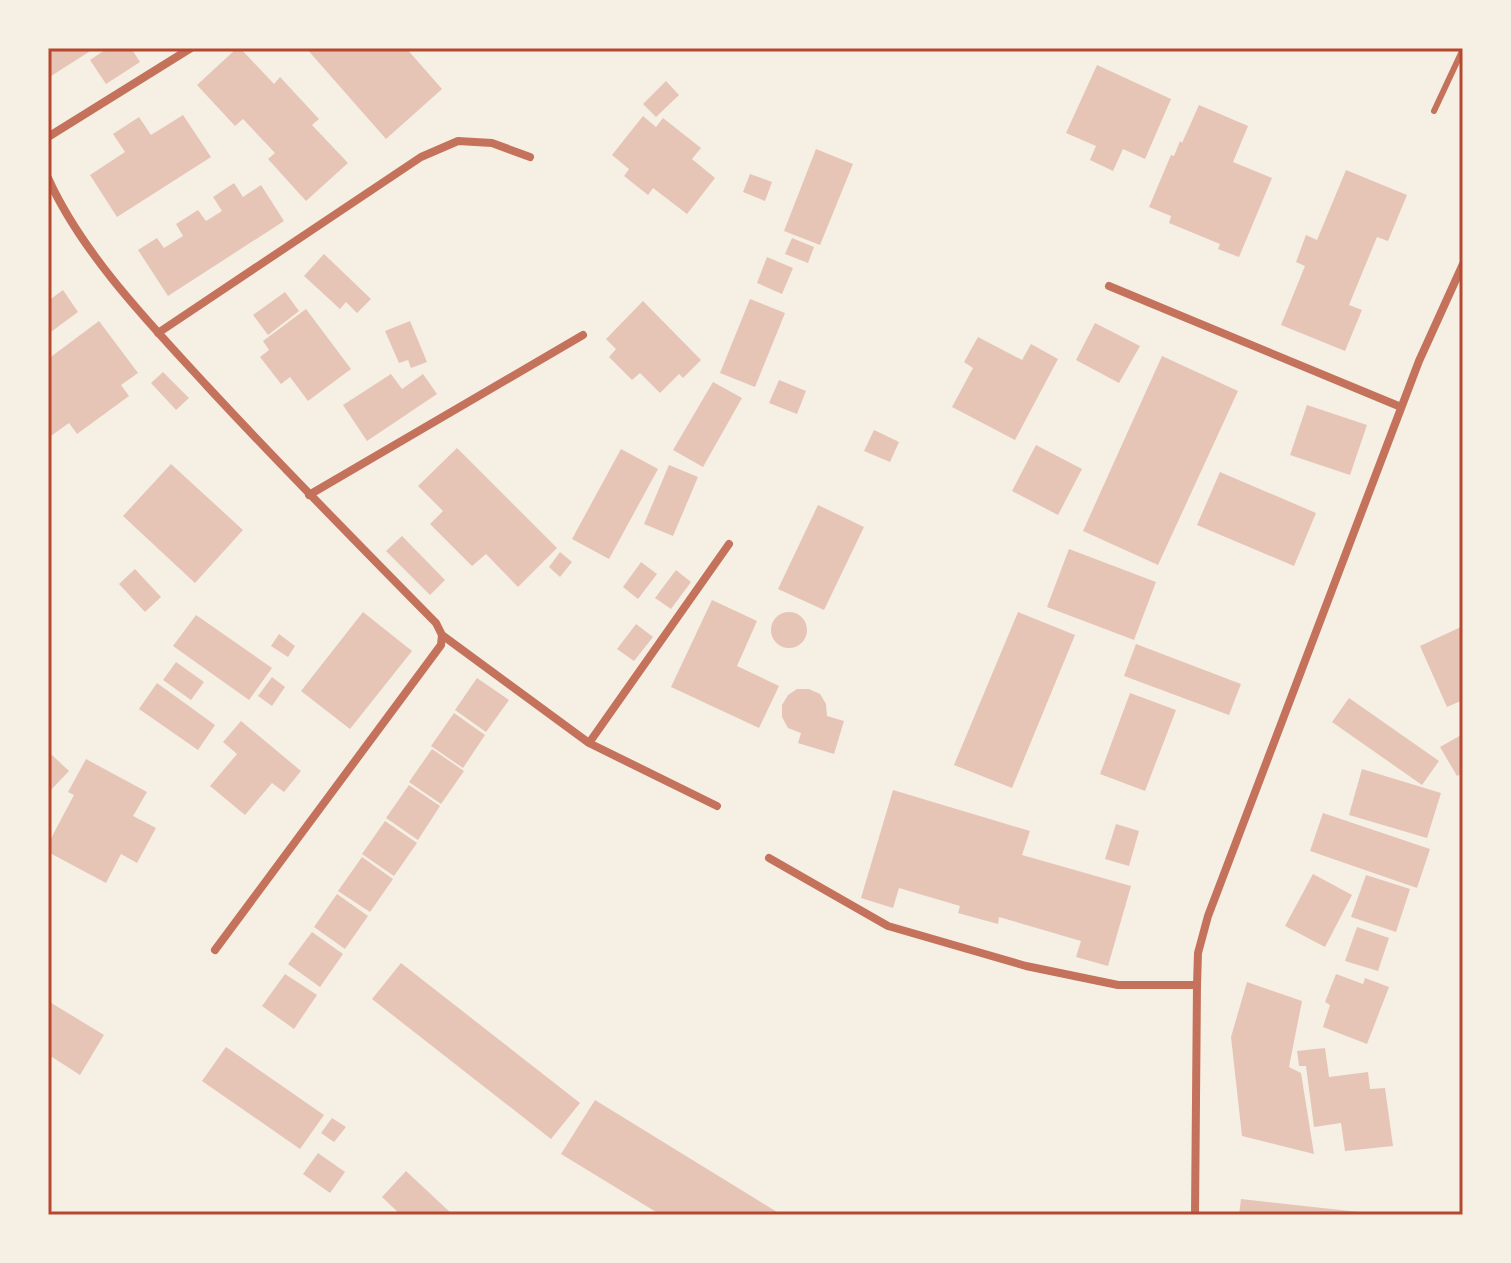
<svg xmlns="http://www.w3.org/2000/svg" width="1511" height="1263" font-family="'Crimson Pro',serif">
<rect width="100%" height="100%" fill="#f6efe4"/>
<path fill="#e6c5b7" d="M48,48H95L48,78Z
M108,48H131L140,62L106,84L90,60Z
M237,48H240L274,84L280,77L319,119L312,125L348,163L306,201L268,159L275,153L243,119L235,126L197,85Z
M306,48H406L442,89L386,139Z
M1097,65L1171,99L1145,159L1123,149L1113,171L1090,160L1096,146L1066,133Z
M666,81L679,95L656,117L643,104Z
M1199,105L1248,126L1233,162L1272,178L1239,257L1218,249L1220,244L1169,223L1171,216L1149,207L1171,155L1174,156L1180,141L1182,143Z
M183,115L211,157L117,217L90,175L125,152L113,134L139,117L151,135Z
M643,116L656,127L663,118L701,148L692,159L715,178L687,214L653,188L648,195L624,176L629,169L612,155Z
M816,149L853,164L820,245L784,231Z
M1346,170L1407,195L1388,241L1377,237L1349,305L1362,310L1345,351L1281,325L1305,266L1296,262L1306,235L1317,240Z
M750,174L772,182L765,201L743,192Z
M234,183L243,197L261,185L284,221L168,296L138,250L157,238L164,248L183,236L176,224L198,210L206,221L222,211L213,197Z
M792,238L814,247L808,263L785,254Z
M324,254L371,299L357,313L346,302L340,309L304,276Z
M767,257L793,268L782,294L757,283Z
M63,290L78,312L48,334V301Z
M285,292L299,311L268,335L253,315Z
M750,299L785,313L755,387L720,373Z
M643,301L701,360L683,378L679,374L660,393L640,373L632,380L609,357L616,349L606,339Z
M306,309L351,369L308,401L290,377L281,384L260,357L269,350L263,341Z
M99,321L138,373L121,385L129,396L77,434L69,423L48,438V359Z
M410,321L427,362L411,368L408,360L399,363L385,331Z
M1095,323L1140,346L1119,383L1076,360Z
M978,337L1022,360L1031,344L1058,359L1015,440L952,407L973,368L964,362Z
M1162,356L1238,391L1158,565L1083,531Z
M163,372L189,398L176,410L151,383Z
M391,374L402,389L423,374L437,394L367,441L343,405Z
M779,380L806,391L797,414L769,403Z
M713,382L742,398L703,467L673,450Z
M1307,405L1367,425L1350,475L1290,455Z
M874,430L899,442L890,462L864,451Z
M1036,445L1082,469L1058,515L1012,491Z
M457,448L557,548L518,587L486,554L472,566L430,524L443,511L418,486Z
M621,449L658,469L609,559L572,539Z
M171,464L243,530L195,583L123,516Z
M669,465L698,477L673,536L644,524Z
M1220,472L1316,513L1294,566L1197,525Z
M818,505L864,527L824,610L778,589Z
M402,536L445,580L430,595L386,551Z
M1069,549L1156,582L1134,640L1047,607Z
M560,552L572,562L560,577L549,567Z
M641,562L657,574L638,599L623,587Z
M135,569L161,597L145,612L119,584Z
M676,570L691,582L671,609L655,598Z
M712,600L757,621L737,666L779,686L759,728L671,687Z
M363,612L412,651L350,729L301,691Z
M1018,612L1075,635L1012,788L954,765Z
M771 630a18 18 0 1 1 36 0a18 18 0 1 1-36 0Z
M196,615L272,668L249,700L173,646Z
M636,624L653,637L634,661L617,649Z
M1463,626V700L1447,707L1420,646Z
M279,634L295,646L288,657L271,646Z
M1136,644L1241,684L1229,715L1124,676Z
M176,662L204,682L191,700L163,680Z
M272,677L285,687L272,706L258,696Z
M477,678L509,700L486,732L455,710Z
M157,683L215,725L198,750L139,709Z
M797,689H809L820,694L826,704L827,716L844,721L834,754L798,743L801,733L788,728L782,717V705L788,695Z
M1130,693L1176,710L1145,791L1100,774Z
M1349,698L1439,761L1422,785L1332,722Z
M454,713L485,735L463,768L431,746Z
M241,721L301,771L284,792L272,783L245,815L210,786L237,754L223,742Z
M1463,734V773L1457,776L1440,747Z
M432,749L464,771L441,804L409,782Z
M52,755L69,771L48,793V760Z
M86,759L147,792L133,816L156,828L137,863L121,854L106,883L48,852V844L74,795L68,792Z
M1362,769L1441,793L1427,838L1349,815Z
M409,785L440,806L418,840L386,818Z
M893,790L1030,831L1022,855L1131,886L1108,966L1076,957L1081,941L999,917L998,924L958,913L960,906L899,888L893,908L861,898Z
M1323,813L1430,849L1417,888L1310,851Z
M385,821L417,843L394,876L362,854Z
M1116,824L1139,831L1129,866L1105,859Z
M362,857L393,879L370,912L338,891Z
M1313,874L1352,895L1325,947L1285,926Z
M1366,875L1410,889L1396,932L1351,917Z
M337,894L368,916L345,949L314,927Z
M1357,927L1389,938L1378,971L1345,961Z
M312,932L343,954L320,987L288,964Z
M401,963L580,1103L551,1139L372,999Z
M285,974L317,995L294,1029L262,1006Z
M1336,974L1363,984L1365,978L1389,987L1367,1044L1323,1027L1330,1005L1325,1002Z
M1247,982L1302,1001L1289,1067L1301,1073L1314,1154L1242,1136L1231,1037Z
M48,1001L104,1035L80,1075L52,1057L48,1064Z
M226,1047L324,1115L300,1149L202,1081Z
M1325,1048L1329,1077L1368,1072L1370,1089L1385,1088L1393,1146L1345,1151L1341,1123L1314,1127L1306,1066H1299L1297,1051Z
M595,1100L782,1215H661L561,1154Z
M332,1118L346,1127L334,1142L321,1133Z
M318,1153L345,1172L330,1193L303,1174Z
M406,1171L453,1215H401L382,1197Z
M1241,1199L1368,1213V1215H1239Z"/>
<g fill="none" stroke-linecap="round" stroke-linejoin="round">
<path stroke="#c5725c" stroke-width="6" d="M1434,111L1463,49"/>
<path stroke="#c5725c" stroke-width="8" d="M48,137L191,48
M48,178C82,254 151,325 207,386C282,467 359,545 436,623L442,635L441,645L215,950
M1109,286L1401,407
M158,333L421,157L458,141L492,143L530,157
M309,495L583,335
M442,635L589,743L729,544
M589,743L717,806
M769,858L888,926L1026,966L1118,985H1197
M1195,1215L1197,985L1198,953L1208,916L1419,361L1463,264"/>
</g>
<rect width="1511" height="1263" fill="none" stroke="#f6efe4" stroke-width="100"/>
<rect x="50" y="50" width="1411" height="1163" fill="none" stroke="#b5482f" stroke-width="3"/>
</svg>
